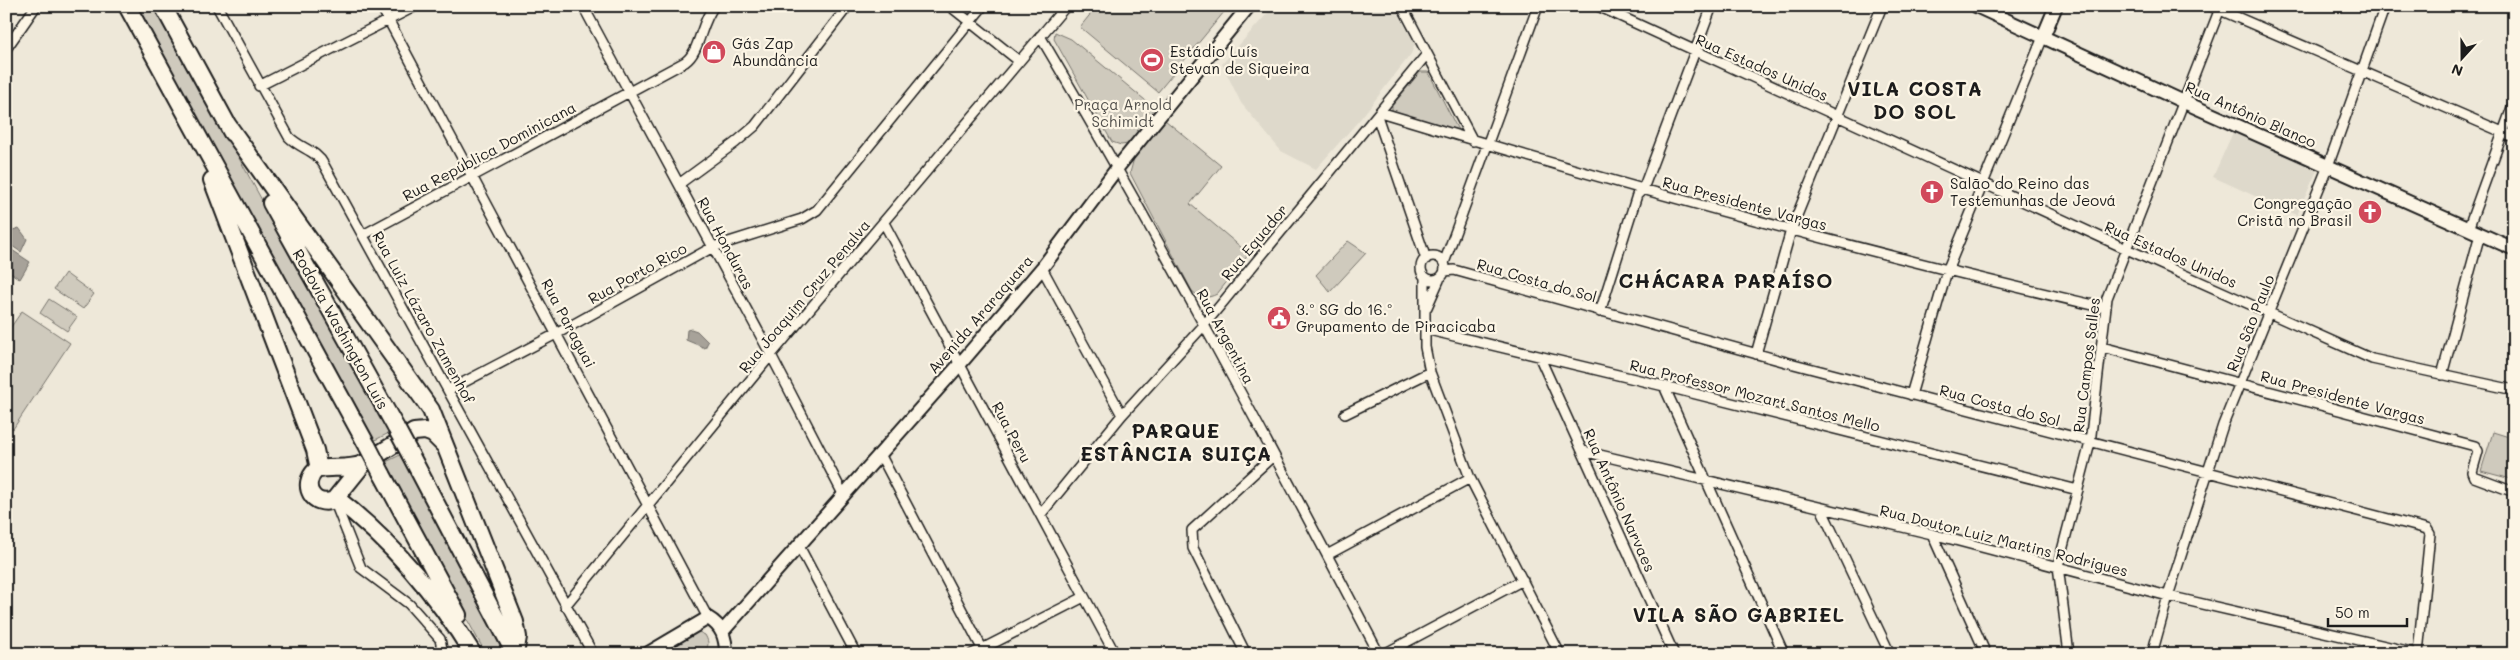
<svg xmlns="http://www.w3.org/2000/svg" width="2520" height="660" font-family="Mali,sans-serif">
<rect width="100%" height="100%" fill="#eee8d9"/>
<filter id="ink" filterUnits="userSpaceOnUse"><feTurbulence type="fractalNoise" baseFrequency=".02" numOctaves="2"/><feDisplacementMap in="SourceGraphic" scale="10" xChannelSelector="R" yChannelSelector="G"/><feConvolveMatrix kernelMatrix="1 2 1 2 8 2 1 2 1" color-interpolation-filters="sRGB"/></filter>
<g filter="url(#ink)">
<path fill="#ded9cb" d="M1274,6H1394L1415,44L1411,54L1361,118L1316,169L1281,151L1241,103L1222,64Z
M2234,130L2318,168L2297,215L2213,177Z"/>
<path fill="#cfcabd" stroke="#76736c" d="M134,6H156L389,433L371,442Z
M1097,6H1229L1158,92L1080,27Z
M1055,32L1071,39L1151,105L1154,113L1128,144L1121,145L1112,142L1054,39Z
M1420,72H1428L1430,75L1458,130L1392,111V106Z
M1165,120L1221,166L1190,204L1249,254L1217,294C1207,299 1200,298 1192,291L1130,173L1134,158Z
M1348,241L1366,253L1330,292L1316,275Z
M65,273L94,294L83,309L54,289Z
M49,299L77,317L67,331L40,313Z
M22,311L70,343L13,429L6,425V334Z
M2493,432L2512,438L2514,433V472L2511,479L2481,471Z
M400,455L508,654H486L382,464Z
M697,631L705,635C720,660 674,654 662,654Z"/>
<path fill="#a7a299" stroke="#6f6c67" d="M19,228L27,239L21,252L6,242L7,232Z
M6,246L30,262L20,279L6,270Z
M691,329L697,331L708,342L705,348L686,340L687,330Z"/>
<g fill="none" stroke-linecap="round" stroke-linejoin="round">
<g stroke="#1c1c1c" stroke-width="12">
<path id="street" d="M217,6L289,137C301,149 316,150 324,165L593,654
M381,6L708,618
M583,6L771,355L843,494
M950,6L1019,61
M1402,6L1473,141
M1598,6L2120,246L2372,359L2514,390
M2211,6L2514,137
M1040,36C1160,238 1270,446 1379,654
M6,49L36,6
M259,86L416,6
M1380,112C1620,185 1862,252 2106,308
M1377,116L1426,259
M679,184L735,143L755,126L848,6
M884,223L1115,654
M2468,229L2514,102
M363,235L685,62C700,52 700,24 714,6
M1421 268a12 12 0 1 1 24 0a12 12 0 1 1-24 0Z
M1444,263L1538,6
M1042,268L1122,415
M1445,271L1454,270L1786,362L2427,529L2430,534L2418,653
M1425,277V347L1430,372L1470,478L1560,654
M1427,307L1440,278
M1600,312L1637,195L1643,189L1712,6
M1425,329L1664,386L2078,490
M2102,347L2475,446L2478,451L2472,472L2474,477L2514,492
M1756,354L1791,230L1882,6
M1540,358L1674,654
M2442,375L2480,234
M1664,386L1784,654
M449,390L556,334L713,247L802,219L817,210L983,6
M1911,395L1947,271L2043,37
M1345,414L1430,372
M1583,451L1932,534L2168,596L2420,654
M880,454L985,654
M334,500L361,568L409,604L440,639L443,654
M1821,508L1890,654
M1041,514L1122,415L1205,324L1427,54
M1932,534L1986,654
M799,546L856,654
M1327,555L1470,478
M565,606L771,355L1066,6
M972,654L1084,597
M1246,654L1193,548L1192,530L1273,456
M1384,654L1523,580
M2069,654L2058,566L2090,443L2107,298L2221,6
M2152,654L2168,596L2223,425L2328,166L2385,6"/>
</g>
<g stroke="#1c1c1c" stroke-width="16">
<path id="secondary" d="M1976,6L2184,102L2514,249
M2043,37L2056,6
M722,632L960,364L1042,268L1118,167L1249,6
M647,654L708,618C722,626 726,638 726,654"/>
</g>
<g stroke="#1c1c1c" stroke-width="20">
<path id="highway" d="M127,6L368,447
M163,6L232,133
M227,124L431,410L515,622L518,637L515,654
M212,180L315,450L319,469
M271,203L396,428
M410,454L515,654
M363,464C346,471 329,465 316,470C300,485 313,508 334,500L363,464L414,432L425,431L433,434L445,446
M382,474L458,615
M336,498C391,541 437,595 473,654"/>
</g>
<use href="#street" stroke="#fcf5e5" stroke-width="9"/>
<use href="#secondary" stroke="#fcf5e5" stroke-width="12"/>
<use href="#highway" stroke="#fcf5e5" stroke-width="16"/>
<g stroke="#1c1c1c" stroke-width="20" stroke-linecap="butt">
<path id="highway-bridge" d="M396,428L410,454
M368,447L382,474"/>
</g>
<use href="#highway-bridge" stroke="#fcf5e5" stroke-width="16"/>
</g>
</g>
<defs>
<g id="shop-disc" transform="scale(1.25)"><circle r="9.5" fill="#d1495b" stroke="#fcf5e5"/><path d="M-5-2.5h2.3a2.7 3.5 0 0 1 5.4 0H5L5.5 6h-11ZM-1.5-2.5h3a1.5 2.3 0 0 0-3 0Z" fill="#fff"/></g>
<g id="stadium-disc" transform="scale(1.25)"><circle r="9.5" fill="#d1495b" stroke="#fcf5e5"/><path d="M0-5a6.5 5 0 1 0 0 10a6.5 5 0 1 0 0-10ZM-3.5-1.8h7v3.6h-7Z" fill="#fff"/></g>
<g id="church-disc" transform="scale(1.25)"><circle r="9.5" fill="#d1495b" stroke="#fcf5e5"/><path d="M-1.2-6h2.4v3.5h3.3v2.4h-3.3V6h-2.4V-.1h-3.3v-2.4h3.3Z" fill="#fff"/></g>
<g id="civic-disc" transform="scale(1.25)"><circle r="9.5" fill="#d1495b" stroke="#fcf5e5"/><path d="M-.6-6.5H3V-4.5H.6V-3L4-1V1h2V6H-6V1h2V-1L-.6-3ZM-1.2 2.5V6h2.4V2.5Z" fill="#fff"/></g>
</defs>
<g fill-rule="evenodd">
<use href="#shop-disc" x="714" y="52"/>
<use href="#stadium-disc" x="1152" y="60"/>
<use href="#church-disc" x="1932" y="192"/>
<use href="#church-disc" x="2370" y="212"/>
<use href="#civic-disc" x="1279" y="318"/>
</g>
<g text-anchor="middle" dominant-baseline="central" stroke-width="4.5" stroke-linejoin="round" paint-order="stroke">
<g font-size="15" fill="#1c1c1c" stroke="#fcf5e5" text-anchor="start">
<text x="732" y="43">Gás Zap<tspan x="732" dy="17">Abundância</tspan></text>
<text x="1170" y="51">Estádio Luís<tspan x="1170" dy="17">Stevan de Siqueira</tspan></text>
<text x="1950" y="183">Salão do Reino das<tspan x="1950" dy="17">Testemunhas de Jeová</tspan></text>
<text x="2352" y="203" text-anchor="end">Congregação<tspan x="2352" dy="17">Cristã no Brasil</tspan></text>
<text x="1296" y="309">3.º SG do 16.º<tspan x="1296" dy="17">Grupamento de Piracicaba</tspan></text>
</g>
<g font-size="15" fill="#1c1c1c" stroke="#fcf5e5">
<text transform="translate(1762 67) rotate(24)">Rua Estados Unidos</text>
<text transform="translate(2251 114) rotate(24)">Rua Antônio Blanco</text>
<text transform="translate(489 151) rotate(-28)">Rua República Dominicana</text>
<text transform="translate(1745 203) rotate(15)">Rua Presidente Vargas</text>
<text transform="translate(1254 242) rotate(-50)">Rua Equador</text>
<text transform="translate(726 243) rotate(62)">Rua Honduras</text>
<text transform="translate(2171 254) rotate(24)">Rua Estados Unidos</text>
<text transform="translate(637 273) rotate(-29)">Rua Porto Rico</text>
<text transform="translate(1537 280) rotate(16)">Rua Costa do Sol</text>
<text transform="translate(804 296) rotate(-50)">Rua Joaquim Cruz Penalva</text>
<text transform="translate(980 314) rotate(-49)">Avenida Araraquara</text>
<text transform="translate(424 317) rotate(61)">Rua Luiz Lázaro Zamenhof</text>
<text transform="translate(569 323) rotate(62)">Rua Paraguai</text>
<text transform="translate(2250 323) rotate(-68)">Rua São Paulo</text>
<text transform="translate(341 329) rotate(61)">Rodovia Washington Luís</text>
<text transform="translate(1226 336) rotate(62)">Rua Argentina</text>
<text transform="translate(2086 365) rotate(-83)">Rua Campos Salles</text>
<text transform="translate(1755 395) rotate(14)">Rua Professor Mozart Santos Mello</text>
<text transform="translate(2343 397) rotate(15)">Rua Presidente Vargas</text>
<text transform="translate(2000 405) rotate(15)">Rua Costa do Sol</text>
<text transform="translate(1012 432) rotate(62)">Rua Peru</text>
<text transform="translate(1620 500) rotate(66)">Rua Antônio Narvaes</text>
<text transform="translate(2004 540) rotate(14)">Rua Doutor Luiz Martins Rodrigues</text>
</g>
<g font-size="15" fill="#52504c" stroke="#fcf5e5">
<text x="1123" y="104">Praça Arnold<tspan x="1123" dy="17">Schimidt</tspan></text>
</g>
<g font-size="20" font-weight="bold" letter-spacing="1" fill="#1c1c1c" stroke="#fcf5e5">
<text x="1915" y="88">VILA COSTA<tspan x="1915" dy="23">DO SOL</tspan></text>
<text x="1726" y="280">CHÁCARA PARAÍSO</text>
<text x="1176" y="430">PARQUE<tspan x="1176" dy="23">ESTÂNCIA SUIÇA</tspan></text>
<text x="1739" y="614">VILA SÃO GABRIEL</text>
</g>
</g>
<rect width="2520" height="660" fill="none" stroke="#fcf5e5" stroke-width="25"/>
<rect x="12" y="12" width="2495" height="635" fill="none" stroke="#1c1c1c" stroke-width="2" filter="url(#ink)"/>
<g transform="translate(2462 58) rotate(201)" stroke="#fcf5e5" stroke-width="4" paint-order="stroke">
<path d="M0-4L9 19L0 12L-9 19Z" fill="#1c1c1c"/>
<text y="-8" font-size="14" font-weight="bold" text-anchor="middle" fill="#1c1c1c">N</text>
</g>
<path d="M2328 618v8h79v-8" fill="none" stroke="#1c1c1c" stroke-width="2.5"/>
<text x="2335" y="618" font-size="15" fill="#1c1c1c" stroke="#fcf5e5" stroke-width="4" paint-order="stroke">50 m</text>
</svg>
